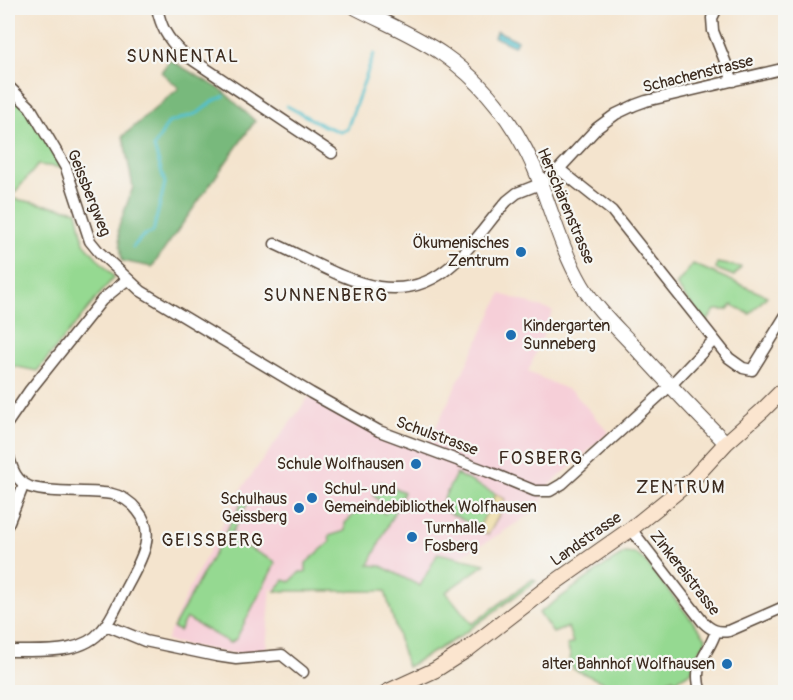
<svg xmlns="http://www.w3.org/2000/svg" width="793" height="700" font-family="Pangolin,sans-serif">
<rect width="100%" height="100%" fill="#f6f6f2"/>
<filter id="ink" filterUnits="userSpaceOnUse"><feTurbulence type="fractalNoise" baseFrequency=".0167" numOctaves="2"/><feDisplacementMap in="SourceGraphic" scale="12" xChannelSelector="R" yChannelSelector="G"/><feConvolveMatrix kernelMatrix="1 2 1 2 8 2 1 2 1" color-interpolation-filters="sRGB"/></filter>
<filter id="wash" filterUnits="userSpaceOnUse"><feTurbulence type="fractalNoise" baseFrequency=".008" numOctaves="4" result="noise"/><feDisplacementMap in="SourceGraphic" scale="24" xChannelSelector="R" yChannelSelector="G"/><feGaussianBlur stdDeviation="1.35" result="paint"/><feColorMatrix in="noise" values="0 0 0 0 0 0 0 0 0 0 0 0 0 0 0 0 0 1.4 0 .05"/><feComposite in="paint" operator="in"/></filter>
<g filter="url(#wash)">
<rect width="100%" height="100%" fill="#f4e4ce"/>
<path fill="#f6cfd8" d="M501,294L553,311L528,372L573,392L609,432L550,485L537,510L490,540L456,558L438,553L421,586L381,566L300,572L290,582L275,589V591L271,588L266,651L246,654L223,652L166,641L188,591L242,488L309,397L425,449Z"/>
<path fill="#95d991" stroke="#688258" stroke-width="1.5" d="M8,86L15,92L66,168L38,165L10,198L77,211L84,243L114,277L37,371L8,365Z
M717,263L741,267L734,276L716,269Z
M693,264L767,296L750,314L732,305L727,310H715L706,323L676,285Z
M456,474L496,494L479,528L439,508Z
M380,482L404,492L369,565L381,566L420,586L438,553L485,564L446,592L472,624L533,579L536,581L459,637L407,667L385,591H275L284,580L290,582L300,572H306V563L330,542L329,536L345,531V523L361,508H377L385,514L388,509L373,495Z
M244,499L249,501L229,538L274,561L275,564L236,639L230,643L186,618L179,631L173,628Z
M625,553L636,554L645,561L706,638L705,644L700,649L691,672L675,681L673,678L656,686V689L646,692L634,683L618,689L573,669L569,658L571,657L567,645L573,643L568,627L553,633L539,613L607,564H610V562Z"/>
<path fill="#78b97b" stroke="#5a724c" stroke-width="1.5" d="M170,60L222,90L255,121L152,267L122,261L118,229L133,187L123,136L179,88L161,72Z"/>
<path fill="#eeda9e" stroke="#94825e" stroke-width="1.5" d="M496,494L505,499L501,507L503,508L488,535L478,530Z"/>
<path fill="#53c0cb" stroke="#477574" stroke-width="1.5" d="M497,31L517,40L514,46L494,37Z"/>
<g fill="none" stroke-linecap="round" stroke-linejoin="round">
<path stroke="#53c0cb" stroke-width="3" d="M287,106L322,125L341,132L347,129L374,54
M133,247L143,236L153,232L165,183L154,147L168,123L198,113L212,102L224,96"/>
</g>
</g>
<g filter="url(#ink)">
<g fill="none" stroke-linecap="round" stroke-linejoin="round">
<g stroke="#574638" stroke-width="13">
<path id="minor" d="M157,8C161,27 167,38 181,52L332,153
M717,8L712,18L713,31L733,81
M8,86L30,107L66,168L90,241L99,252L141,291L311,393L379,431L489,472L535,491H550L562,484L671,385L714,340
M559,169L612,211L729,358L743,368L752,370L786,315
M275,244C333,270 395,317 453,264C473,246 489,221 507,201L517,193L540,184L559,169L597,128L616,114L635,105L646,101L786,68
M8,422L30,390L102,300L128,279
M8,454C12,468 15,481 30,487C50,494 88,490 112,494C122,496 131,502 138,511C159,536 137,566 125,590C118,603 112,619 102,630C81,656 38,650 8,651
M8,524L24,484
M631,529L703,622C711,630 718,633 729,631L786,606
M106,625L145,641L216,656L236,659L282,655L303,672
M701,692C691,664 708,656 716,631"/>
</g>
<g stroke="#574638" stroke-width="16">
<path id="tertiary" d="M356,8C385,23 417,36 444,55C484,83 514,123 534,167C551,207 560,247 582,285C595,307 615,326 632,344C663,378 694,411 726,443"/>
</g>
<g stroke="#574638" stroke-width="17">
<path id="secondary" d="M387,692L435,670L468,649L547,588L631,529L693,479L726,443L762,411L786,387"/>
</g>
<use href="#minor" stroke="#fff" stroke-width="10"/>
<use href="#tertiary" stroke="#fff" stroke-width="14"/>
<use href="#secondary" stroke="#fbe5cf" stroke-width="15"/>
</g>
</g>
<g fill="#1f6fb2" stroke="#f6f6f2" stroke-width="2">
<circle cx="521" cy="252" r="6"/>
<circle cx="511" cy="335" r="6"/>
<circle cx="416" cy="464" r="6"/>
<circle cx="312" cy="498" r="6"/>
<circle cx="299" cy="508" r="6"/>
<circle cx="412" cy="537" r="6"/>
<circle cx="727" cy="664" r="6"/>
</g>
<g text-anchor="middle" dominant-baseline="central" stroke-width="4.5" stroke-linejoin="round" paint-order="stroke">
<g font-size="16" fill="#3b2a1e" stroke="#f6f6f2">
<text transform="translate(698 74) rotate(-14)">Schachenstrasse</text>
<text transform="translate(89 193) rotate(68)">Geissbergweg</text>
<text transform="translate(566 206) rotate(67)">Herschärenstrasse</text>
<text transform="translate(437 436) rotate(20)">Schulstrasse</text>
<text transform="translate(586 539) rotate(-35)">Landstrasse</text>
<text transform="translate(685 573) rotate(52)">Zinkereistrasse</text>
</g>
<g font-size="16" fill="#3b2a1e" stroke="#f6f6f2" text-anchor="end">
<text x="509" y="243">Ökumenisches<tspan x="509" dy="18">Zentrum</tspan></text>
<text x="523" y="326" text-anchor="start">Kindergarten<tspan x="523" dy="18">Sunneberg</tspan></text>
<text x="404" y="464">Schule Wolfhausen</text>
<text x="324" y="489" text-anchor="start">Schul- und<tspan x="324" dy="18">Gemeindebibliothek Wolfhausen</tspan></text>
<text x="287" y="499">Schulhaus<tspan x="287" dy="18">Geissberg</tspan></text>
<text x="424" y="528" text-anchor="start">Turnhalle<tspan x="424" dy="18">Fosberg</tspan></text>
<text x="715" y="664">alter Bahnhof Wolfhausen</text>
</g>
<g font-size="18" letter-spacing="1.5" fill="#3b2a1e" stroke="#f6f6f2">
<text x="183" y="56">SUNNENTAL</text>
<text x="326" y="295">SUNNENBERG</text>
<text x="541" y="458">FOSBERG</text>
<text x="681" y="487">ZENTRUM</text>
<text x="213" y="540">GEISSBERG</text>
</g>
</g>
<rect width="793" height="700" fill="none" stroke="#f6f6f2" stroke-width="30"/>
</svg>
